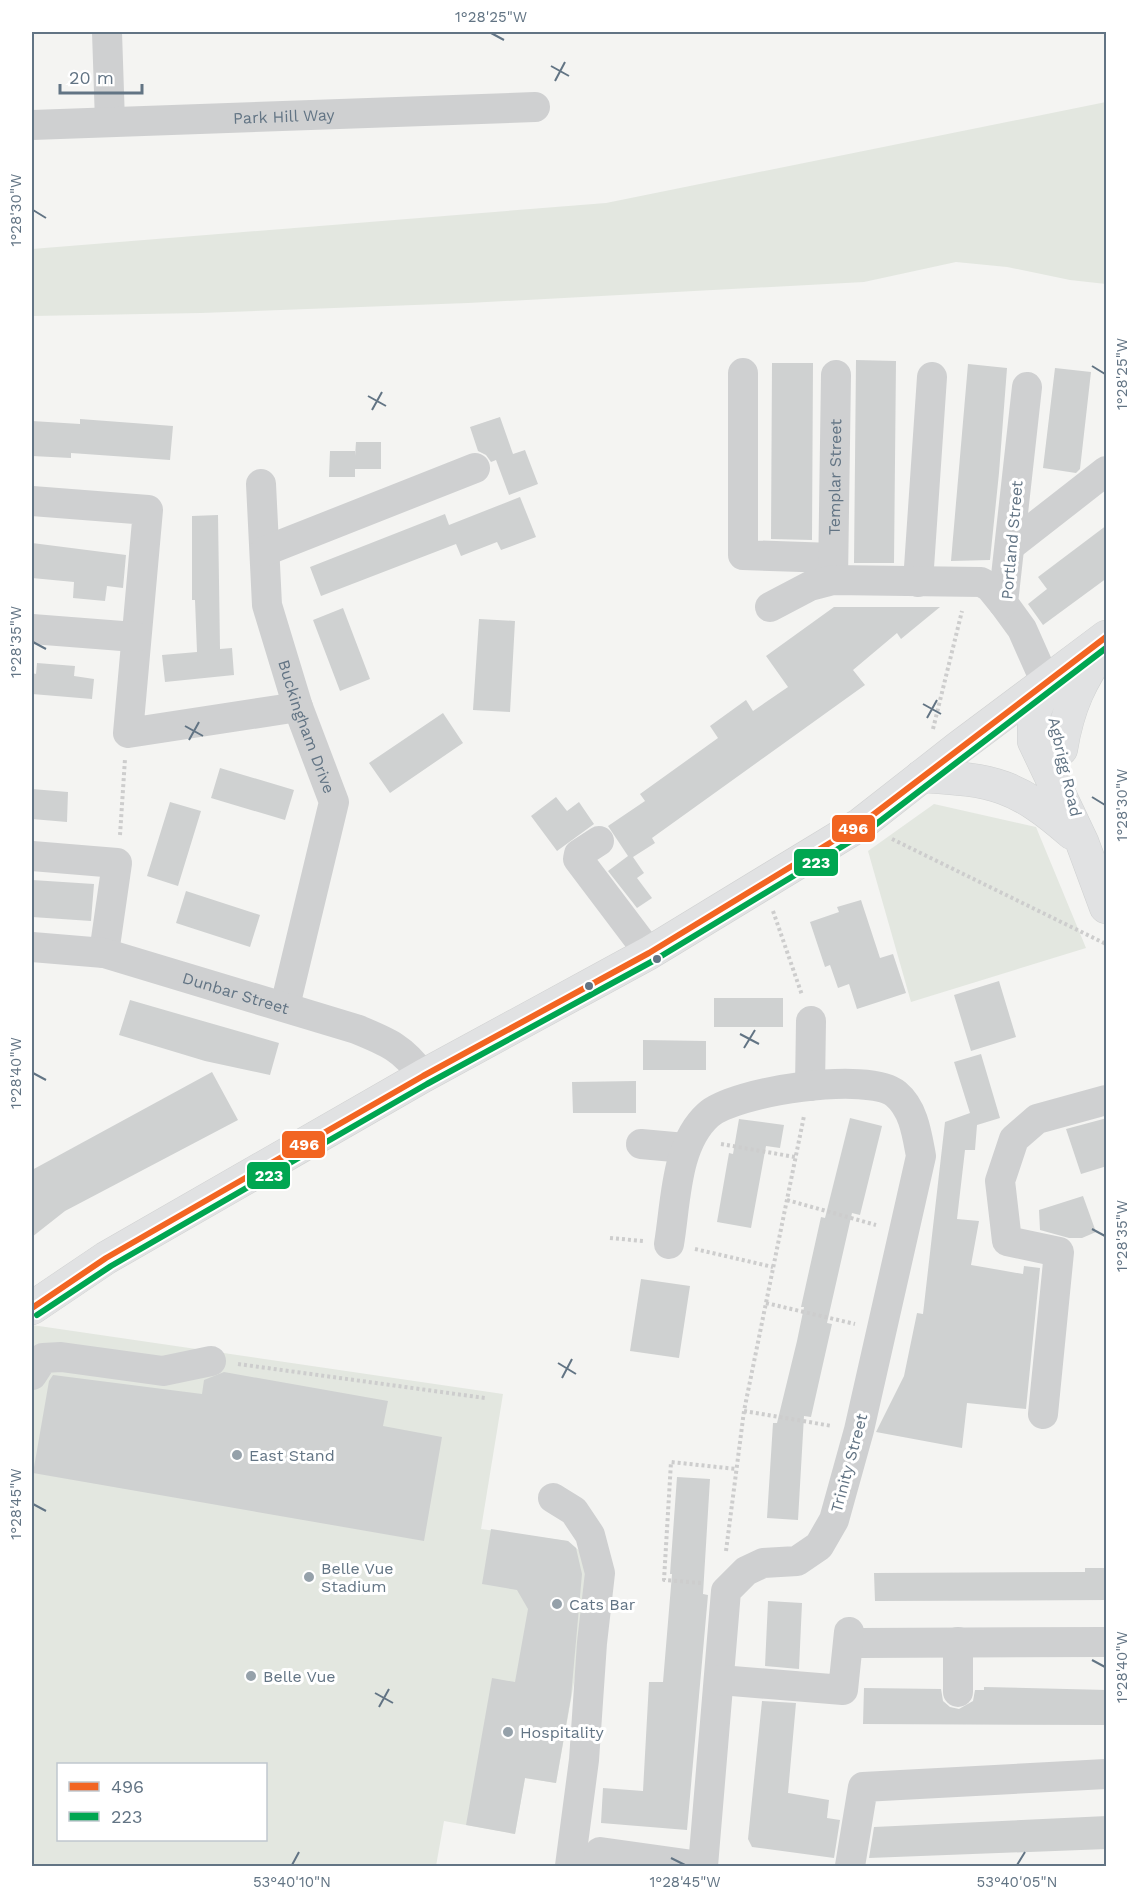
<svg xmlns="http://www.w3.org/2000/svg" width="1138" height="1898" font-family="'Work Sans',sans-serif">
<rect width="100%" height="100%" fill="#f4f4f2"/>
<path fill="#e3e7e0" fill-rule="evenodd" d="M1106,102V284L1070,280L1007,267L956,262L864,282L468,303L201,313L32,316V249L606,203Z
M934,804L1036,827L1086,948L911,1002L868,851Z
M32,1325L503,1394L481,1529L568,1541L583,1554L589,1599L556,1783L525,1778L515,1834L444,1821L436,1866H32ZM58,1764H266V1840H58Z"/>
<path fill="#cfd1d1" d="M856,360L896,361L894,563H854Z
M772,363H813L812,540L771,539Z
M968,364L1007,368L999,473L990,560L951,561Z
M1055,368L1091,372L1080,469L1076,473L1043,468Z
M500,417L513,454L525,450L538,484L509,495L496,460L491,462L486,455L478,451L470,427Z
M80,419L173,426L170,460L71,453V458L32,456V421L80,424Z
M356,442H381V469H355V477H329L330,451H355V456Z
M520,497L536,537L501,550L497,542L461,556L456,544L321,596L310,567L445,514L449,525Z
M218,515L220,649L232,648L234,675L165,682L162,655L197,652L195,600H192V516Z
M1107,525V578L1043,625L1028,604L1047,589L1038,577Z
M32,543L126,555L123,588L107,586L105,601L73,598L74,582L32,578Z
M834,607H940L901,639L897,633L853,670L865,685L652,838L655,843L633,857L644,873L637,878L652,898L637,908L608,871L628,856L608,826L645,801L640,794L718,738L710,726L746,700L753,711L788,687L766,656Z
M343,608L370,679L340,691L313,620Z
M479,619L515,621L510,712L473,710Z
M37,663L75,666L74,676L94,679L92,699L32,694V673L36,674Z
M443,713L463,743L390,793L369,763Z
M220,768L294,790L285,820L211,798Z
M32,789L68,792L67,822L32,819Z
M556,797L567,811L579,802L594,824L557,851L531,816Z
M170,802L201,811L178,886L147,876Z
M32,880L94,884L91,921L32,917Z
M186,891L260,915L250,947L176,923Z
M861,900L880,958L893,954L906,993L857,1009L849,984L838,988L830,965L825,967L810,922L839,912L837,907Z
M999,981L1016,1037L971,1051L954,995Z
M714,998H783V1027H714Z
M130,1000L279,1043L270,1075L205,1061L119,1035Z
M643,1040L706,1041V1070H643Z
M981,1054L1000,1118L977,1125L975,1150H965L957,1219L979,1221L971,1265L1023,1274L1024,1266L1040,1268L1026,1409L967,1403L962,1448L876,1432L904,1376L917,1313L923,1314L945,1122L970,1113L954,1062Z
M212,1072L238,1120L65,1211L32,1237V1170Z
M636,1081V1113H573L572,1082Z
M850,1118L882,1126L860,1215L852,1213L827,1323L832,1324L811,1417L804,1416L798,1520L767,1518L773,1423H777L797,1341L804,1307H801L821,1217L825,1218Z
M1107,1118V1166L1081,1174L1066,1129Z
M739,1119L784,1125L780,1148L766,1146L751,1228L717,1222L729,1153L733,1154Z
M1083,1196L1096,1232L1082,1238H1069L1040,1230L1039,1210Z
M641,1279L690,1286L679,1358L630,1351Z
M224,1372L388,1401L383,1426L442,1437L424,1541L33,1473L49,1381L53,1375L202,1394L204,1380Z
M677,1477L710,1479L703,1594L708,1595L687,1830L601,1823L603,1788L643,1791L649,1682H663L672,1574H670Z
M491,1529L568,1541L576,1548L582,1574L571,1697L556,1783L525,1778L515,1834L466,1825L492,1678L515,1682L528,1609L517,1590L482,1584Z
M1085,1568H1107V1600L875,1601L874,1573L1085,1572Z
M768,1601L802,1603L799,1669L765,1666Z
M984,1687L1107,1690V1725L863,1724L864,1688L941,1689L943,1701L950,1707L959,1709L973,1701L975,1690H984Z
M762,1701L796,1703L788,1793L829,1800L827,1818L840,1820L834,1858L752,1847L748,1839Z
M1107,1816V1849L869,1858L874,1827Z"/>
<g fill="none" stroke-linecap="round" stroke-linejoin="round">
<g stroke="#cfd1d1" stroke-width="34">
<path id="major" d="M1046,683L1034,713V741L1082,842L1106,907
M1061,749C1068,706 1081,679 1106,644
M922,776C994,780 1016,784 1072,833"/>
</g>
<g stroke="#d0d1d1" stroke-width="34">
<path id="highway" d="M32,1308L106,1258L423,1076L649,953L861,824L958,748L1106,637"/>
</g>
<path stroke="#cdcdcd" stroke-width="4" stroke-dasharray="3 3" stroke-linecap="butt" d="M933,729L962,611
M120,835L125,759
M892,839L1106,944
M773,911L802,995
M721,1144L795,1157
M787,1200L876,1225
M610,1238L643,1241
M695,1249L773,1267
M766,1303L855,1324
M238,1364L485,1398
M744,1411L832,1426
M726,1551L744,1411L804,1116
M701,1583L664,1580L671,1462L736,1469"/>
<g stroke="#cfd0d1" stroke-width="30">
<path d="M107,32L110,122"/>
<path id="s1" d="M32,125L535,107"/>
<path d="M743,373V555L833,558"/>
<path d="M1027,387L1003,603L1022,629L1046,683"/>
<path id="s2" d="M261,484L267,605L298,707L334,802L285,1006"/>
<path d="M32,501L148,510L128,733L298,707"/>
<path d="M1010,546L1106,471"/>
<path d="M265,551L475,468"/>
<path id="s3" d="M833,579L836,375"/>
<path d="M918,582L932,377"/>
<path d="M770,607L810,586L833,580L981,582L990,587L1003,603"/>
<path d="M32,629L135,637"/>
<path d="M599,841L579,854L578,859L649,953"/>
<path d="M32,856L117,863L104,953"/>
<path id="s4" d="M32,947L104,953L356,1029C388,1042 403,1048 423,1076"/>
<path d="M810,1086L811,1021"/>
<path d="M641,1144L685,1148"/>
<path d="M669,1244C676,1203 675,1145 708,1115C734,1091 869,1071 896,1094C914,1109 917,1135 921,1156L859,1430L834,1520L819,1546L797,1561L763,1563L746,1571L726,1591L703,1866"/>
<path d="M32,1375L43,1358L61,1357L163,1371L211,1361"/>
<path d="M1043,1414L1059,1252L1007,1241L1000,1181L1014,1139L1037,1119L1106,1100"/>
<path d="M553,1498L574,1511L590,1535L600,1573L592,1643L584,1760L570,1866"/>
<path d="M860,1643L1106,1642"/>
<path d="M720,1680L843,1690L849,1632"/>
<path d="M958,1692V1642"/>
<path d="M598,1866L600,1852L700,1866"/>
<path d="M850,1866L863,1787L1106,1774"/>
</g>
<use href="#major" stroke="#e1e2e3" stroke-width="33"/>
<use href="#highway" stroke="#e1e2e3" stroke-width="33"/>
<g stroke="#fff" stroke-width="10">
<path id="bus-1" d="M32,1308L106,1258L423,1076L649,953L861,824L1106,637"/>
</g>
<g stroke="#fff" stroke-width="10">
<path id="bus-2" d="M37,1315L111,1266L427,1084L653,961L866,832L1106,648"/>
</g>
<use href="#bus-1" stroke="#f26522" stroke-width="6"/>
<use href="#bus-2" stroke="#00a651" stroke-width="6"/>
</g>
<path fill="none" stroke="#627484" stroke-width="2" d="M491,33L504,40M551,66L569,76M555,81L565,62M33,210L46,218M1092,366L1105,374M368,396L386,406M372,410L382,392M33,642L46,649M923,704L941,714M927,718L937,700M185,726L203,736M189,740L199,722M1092,797L1105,805M740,1034L759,1044M744,1048L755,1030M33,1073L46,1080M1092,1229L1105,1236M558,1363L576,1374M562,1378L572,1359M33,1504L46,1511M1092,1660L1105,1667M375,1693L393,1703M379,1707L389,1689M671,1858L685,1865M292,1865L299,1852M1017,1865L1025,1852"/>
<g fill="#627484" stroke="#fff" stroke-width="2">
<circle cx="657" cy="959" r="5"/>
<circle cx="589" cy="986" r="5"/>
</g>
<g fill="#95a1aa" stroke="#fff" stroke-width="2">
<circle cx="237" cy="1455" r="6"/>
<circle cx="309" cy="1577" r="6"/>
<circle cx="557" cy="1604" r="6"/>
<circle cx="251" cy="1676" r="6"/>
<circle cx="508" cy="1732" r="6"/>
</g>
<g text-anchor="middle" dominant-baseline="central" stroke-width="6" stroke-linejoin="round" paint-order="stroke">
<g font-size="16" fill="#627484" stroke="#fff">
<text stroke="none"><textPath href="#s1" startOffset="252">Park Hill Way</textPath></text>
<text stroke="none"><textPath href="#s3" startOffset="102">Templar Street</textPath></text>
<text transform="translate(1012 540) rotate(-85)">Portland Street</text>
<text stroke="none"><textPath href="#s2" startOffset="249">Buckingham Drive</textPath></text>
<text transform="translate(1065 767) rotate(77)">Agbrigg Road</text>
<text stroke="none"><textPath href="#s4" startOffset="210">Dunbar Street</textPath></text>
<text transform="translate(849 1463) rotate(-75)">Trinity Street</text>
</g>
<g font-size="16" fill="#627484" stroke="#fff" text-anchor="start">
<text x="249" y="1455">East Stand</text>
<text x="321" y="1568">Belle Vue<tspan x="321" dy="18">Stadium</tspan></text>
<text x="569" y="1604">Cats Bar</text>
<text x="263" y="1676">Belle Vue</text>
<text x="520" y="1732">Hospitality</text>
</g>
</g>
<g stroke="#fff" stroke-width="2">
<rect x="831" y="814" width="45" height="29" rx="6" fill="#f26522"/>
<rect x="793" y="848" width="46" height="29" rx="6" fill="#00a651"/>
<rect x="281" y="1130" width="45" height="29" rx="6" fill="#f26522"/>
<rect x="246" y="1161" width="45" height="29" rx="6" fill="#00a651"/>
</g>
<g font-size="16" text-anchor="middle" font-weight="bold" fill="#fff">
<text x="853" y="834">496</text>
<text x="816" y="868">223</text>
<text x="304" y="1150">496</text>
<text x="269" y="1181">223</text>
</g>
<rect width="1138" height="1898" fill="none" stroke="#ffffff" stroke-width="66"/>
<rect x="57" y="1763" width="210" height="78" fill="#ffffff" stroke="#c0c7ce" stroke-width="1.5"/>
<rect x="69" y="1782" width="30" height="9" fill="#f26522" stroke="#c0c7ce" stroke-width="1.5"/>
<text x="111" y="1793" font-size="18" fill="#627484">496</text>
<rect x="69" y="1812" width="30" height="9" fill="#00a651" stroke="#c0c7ce" stroke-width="1.5"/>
<text x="111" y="1823" font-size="18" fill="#627484">223</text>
<path d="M60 84v9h82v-9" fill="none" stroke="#627484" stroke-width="3"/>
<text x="69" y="84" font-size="18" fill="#627484" stroke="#ffffff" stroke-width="4.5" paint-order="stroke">20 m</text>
<rect x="33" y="33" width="1072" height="1832" fill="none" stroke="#627484" stroke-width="2"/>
<g font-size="15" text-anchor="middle" fill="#627484">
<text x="491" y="22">1°28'25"W</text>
<text transform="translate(16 210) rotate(-90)" y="5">1°28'30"W</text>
<text transform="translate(1122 374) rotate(-90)" y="5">1°28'25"W</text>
<text transform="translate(16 642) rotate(-90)" y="5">1°28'35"W</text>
<text transform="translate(1122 805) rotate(-90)" y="5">1°28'30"W</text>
<text transform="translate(16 1073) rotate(-90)" y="5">1°28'40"W</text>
<text transform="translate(1122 1236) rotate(-90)" y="5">1°28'35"W</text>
<text transform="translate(16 1504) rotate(-90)" y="5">1°28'45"W</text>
<text transform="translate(1122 1667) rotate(-90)" y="5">1°28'40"W</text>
<text x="292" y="1887">53°40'10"N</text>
<text x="685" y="1887">1°28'45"W</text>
<text x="1017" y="1887">53°40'05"N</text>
</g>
</svg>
